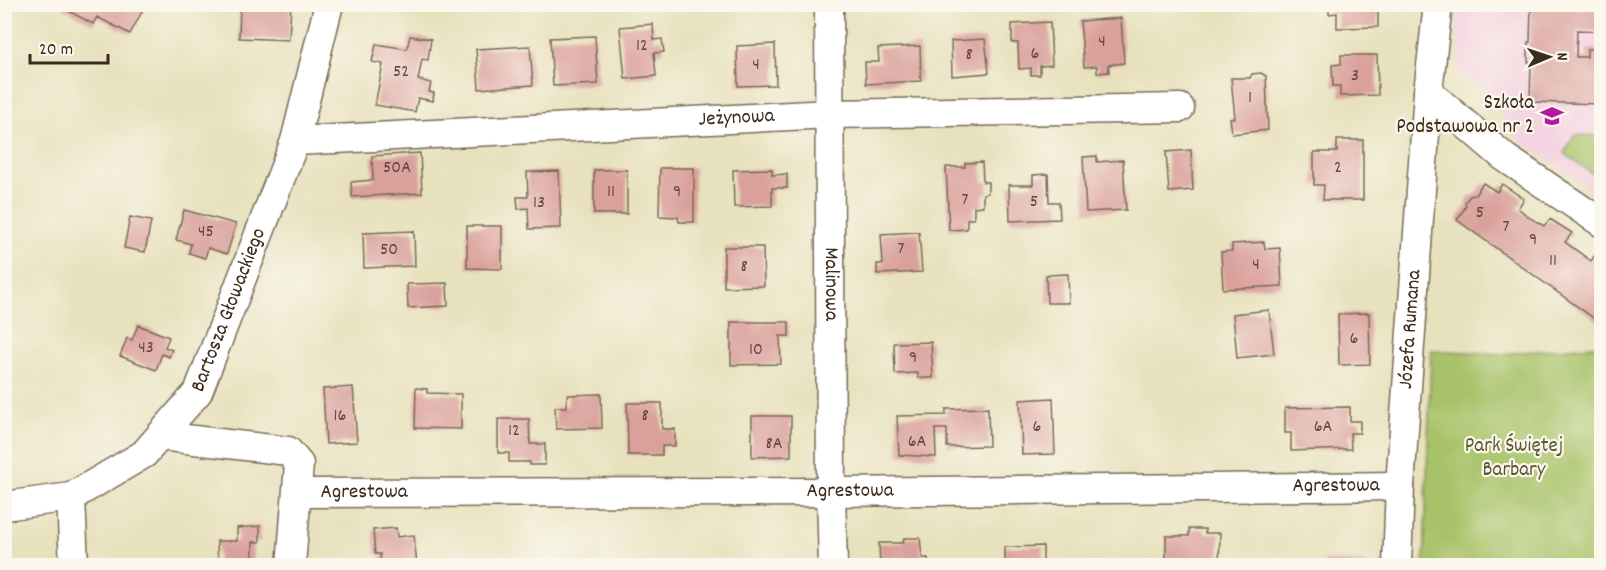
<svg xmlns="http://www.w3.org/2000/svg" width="1606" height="570" font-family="Dekko,sans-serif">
<rect width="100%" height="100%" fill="#fbf7ec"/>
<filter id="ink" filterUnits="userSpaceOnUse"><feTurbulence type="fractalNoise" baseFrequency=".0167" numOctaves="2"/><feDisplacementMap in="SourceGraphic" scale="12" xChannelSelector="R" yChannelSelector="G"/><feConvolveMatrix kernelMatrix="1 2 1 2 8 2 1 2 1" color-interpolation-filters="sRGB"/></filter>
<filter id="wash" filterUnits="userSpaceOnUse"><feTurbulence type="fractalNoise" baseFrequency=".008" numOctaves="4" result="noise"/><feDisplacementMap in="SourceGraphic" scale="24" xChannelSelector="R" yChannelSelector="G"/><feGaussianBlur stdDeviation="1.35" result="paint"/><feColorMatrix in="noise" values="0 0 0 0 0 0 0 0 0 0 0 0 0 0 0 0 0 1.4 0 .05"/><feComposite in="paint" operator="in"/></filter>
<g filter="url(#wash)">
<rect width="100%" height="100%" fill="#e8e1be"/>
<path fill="#f3cfe0" d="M1456,5H1601V197L1518,139L1487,93L1459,72Z"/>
<path fill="#a7c268" stroke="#717643" stroke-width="1.5" d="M1574,135L1601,136V180L1564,153Z
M1601,345V565H1424L1431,350L1501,354Z"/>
<g id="blocks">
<path fill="#daa19c" d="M65,4H146L130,34L97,17L93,24L63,8Z
M240,4H291L289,40L239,38Z
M1329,4H1378V27L1337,28V13L1329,14Z
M1531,4H1577L1576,9H1584V4H1599V31L1577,30L1576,57H1587V49H1597V57L1602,58V104L1530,102L1531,62H1528V42H1530Z
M1121,18L1124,63L1108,65L1109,72L1097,73V66L1084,67L1080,21Z
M1050,22L1052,65L1040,66V75H1031V68L1019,69L1018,43H1012V24Z
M653,24L654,40L662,39L664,52L654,53L656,76L625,79L620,27Z
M410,36L431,39L428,60L422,59L418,80L431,83L429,92L434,93L433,101L418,98L415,112L375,105L383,64L372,62L376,44L407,49Z
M595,36L598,84L553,86L550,38Z
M985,39L989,73L952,76L951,41Z
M775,44L776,85L738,86L737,46Z
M530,46L533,85L479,89L476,49Z
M920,46L921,81L866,84L865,62H879L878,48Z
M1341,55H1377L1378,95L1340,96V86H1333L1332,65L1341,64Z
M1261,73L1266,76L1268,130L1232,134L1230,118H1235L1231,78H1250L1252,74Z
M1337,140H1363V200H1323L1324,185H1314V152H1337Z
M1191,150L1193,190L1169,192L1166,152Z
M420,153L422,193L352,197L351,182L373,180L372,156Z
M1097,156V162L1123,160L1126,210L1086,212L1083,157Z
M982,162L983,182H988V193L983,194V206L974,207V219H967V229L949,230L946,167H965V163Z
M660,168H694V222H679L678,217L659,216Z
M772,169V175L787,174V188H772V206L734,207L733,170Z
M594,170H627V214H594Z
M559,171L561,228L529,229L528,208L518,209L517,197H528L527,172Z
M1048,174L1049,202H1059L1060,219L1010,221L1009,185H1033V175Z
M1483,183L1497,192L1502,184L1524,199L1518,208L1530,218L1544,226L1550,219L1572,233L1565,242L1591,261L1597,252L1602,255V319L1599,322L1457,220L1466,206L1465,202L1470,196L1475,195Z
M184,210L236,224L227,254L208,248L205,258L189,253L191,244L176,240Z
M130,217L151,221L145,252L124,248Z
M467,226H502V269L467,268Z
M414,231L415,266L364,268L363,233Z
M919,232L922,272L877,274V264H883L881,234Z
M1264,242L1265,249L1280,248L1282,286L1223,289L1221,252L1232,251V244Z
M724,247H763L764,286L724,287Z
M1068,274L1069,303H1047L1046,275Z
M447,283L448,306L408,308L407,284Z
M1269,310L1274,354L1237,358L1233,314Z
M1369,313L1370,364L1339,365L1338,314Z
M731,322H789V336H780L781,364L731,365Z
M138,325L169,337L165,347L172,350L169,357L162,354L156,370L120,356L127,338L132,340Z
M931,342L933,378H918V373L895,374L894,343Z
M353,387L357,442L326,444L323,389Z
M416,388L427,389V393L461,394V429L415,428Z
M601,394L602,428L556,429L555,407H567V395Z
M1053,398L1055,454L1022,455L1020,400Z
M627,403H662V429H675V446H662V455H628Z
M1350,407V421H1360V433H1350L1351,449L1291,451V433H1285V408Z
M988,408L989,446L947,447V429H935L936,457L899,455L897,416L946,415V409Z
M752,416H791V456L752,457Z
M498,419H529L530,444H545V465H530V462H509V453H498Z
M260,526V542H253V566H218L217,541H237V528Z
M396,528L397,537L414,535L417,566H381L380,554H375L373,530Z
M1189,529H1205V533H1220L1219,566H1182V559L1166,558V536H1189Z
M904,538H920L922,558H928V566H880L879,543H903Z
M1043,546V566H1005V547Z
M1325,561L1364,563V566H1324Z"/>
</g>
</g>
<g filter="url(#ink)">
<use href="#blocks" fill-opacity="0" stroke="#786a56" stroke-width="1.5"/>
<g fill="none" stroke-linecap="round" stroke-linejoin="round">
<g stroke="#786a56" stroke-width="31">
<g id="minor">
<path id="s1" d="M829,4L831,492L833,566"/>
<path d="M1438,4L1428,92L1504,157L1602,223"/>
<path id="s2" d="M295,141L830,114L1180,108"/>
<path d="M160,436L288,451L299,464L291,566"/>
<path id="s3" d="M298,493L831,492L1400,486"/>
<path d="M71,497L74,566"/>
<path id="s4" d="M4,506L71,497L144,454L198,392L295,141L329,4"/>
<path id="s5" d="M1397,566L1400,486L1428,92"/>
</g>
</g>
<use href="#minor" stroke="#fff" stroke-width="28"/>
</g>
</g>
<defs>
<g id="school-bare" transform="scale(1.8)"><path d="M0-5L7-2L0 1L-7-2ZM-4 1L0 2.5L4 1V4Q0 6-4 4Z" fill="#b5179e" stroke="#fbf7ec" stroke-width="2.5" paint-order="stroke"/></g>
</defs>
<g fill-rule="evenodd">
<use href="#school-bare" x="1552" y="116"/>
</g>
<g text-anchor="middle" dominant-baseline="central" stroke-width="4.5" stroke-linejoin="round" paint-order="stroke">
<g font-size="18" fill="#63483e">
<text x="1102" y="42">4</text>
<text x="642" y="46">12</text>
<text x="1035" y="54">6</text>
<text x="969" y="55">8</text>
<text x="756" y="65">4</text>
<text x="401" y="72">52</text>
<text x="1355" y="76">3</text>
<text x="1250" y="98">1</text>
<text x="397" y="168">50A</text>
<text x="1338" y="168">2</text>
<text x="611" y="192">11</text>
<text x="677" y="192">9</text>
<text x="965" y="200">7</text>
<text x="1034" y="202">5</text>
<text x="539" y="203">13</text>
<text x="1480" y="213">5</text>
<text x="1506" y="227">7</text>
<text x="206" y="232">45</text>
<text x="1533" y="240">9</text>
<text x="901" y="249">7</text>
<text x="389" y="250">50</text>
<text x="1553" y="261">11</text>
<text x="1256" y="265">4</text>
<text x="744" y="267">8</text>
<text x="1354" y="339">6</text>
<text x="146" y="348">43</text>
<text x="756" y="350">10</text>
<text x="913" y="358">9</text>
<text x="340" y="416">16</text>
<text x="645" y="416">8</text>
<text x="1037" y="427">6</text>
<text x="1323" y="427">6A</text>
<text x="514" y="431">12</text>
<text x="917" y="442">6A</text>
<text x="774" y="444">8A</text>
</g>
<g font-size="21" fill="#3b2a1e" stroke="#fbf7ec" text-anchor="end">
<text x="1534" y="104">Szkoła<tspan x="1534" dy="24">Podstawowa nr 2</tspan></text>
</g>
<g font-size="21" fill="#3b2a1e" stroke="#fbf7ec">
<text stroke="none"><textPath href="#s2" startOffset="442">Jeżynowa</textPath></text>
<text stroke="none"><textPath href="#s1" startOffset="280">Malinowa</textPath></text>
<text stroke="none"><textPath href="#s4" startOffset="322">Bartosza Głowackiego</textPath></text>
<text stroke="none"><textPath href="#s5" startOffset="237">Józefa Rumana</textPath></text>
<text stroke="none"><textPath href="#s3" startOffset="1038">Agrestowa</textPath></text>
<text stroke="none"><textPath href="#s3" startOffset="552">Agrestowa</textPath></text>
<text stroke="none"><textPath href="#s3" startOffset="66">Agrestowa</textPath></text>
</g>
<g font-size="21" fill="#5b5834" stroke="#fbf7ec">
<text x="1514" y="447">Park Świętej<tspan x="1514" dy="24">Barbary</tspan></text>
</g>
</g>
<rect width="1606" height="570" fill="none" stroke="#fbf7ec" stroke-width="24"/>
<g transform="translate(1549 57) rotate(88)" stroke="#fbf7ec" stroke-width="4.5" paint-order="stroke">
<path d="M0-4.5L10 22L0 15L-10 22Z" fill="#3b2a1e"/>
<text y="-9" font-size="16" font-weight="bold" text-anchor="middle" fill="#3b2a1e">N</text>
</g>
<path d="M30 54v9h78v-9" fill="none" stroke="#3b2a1e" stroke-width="3"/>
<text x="39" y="54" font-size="18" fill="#3b2a1e" stroke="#fbf7ec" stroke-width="4.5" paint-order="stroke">20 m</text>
</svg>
